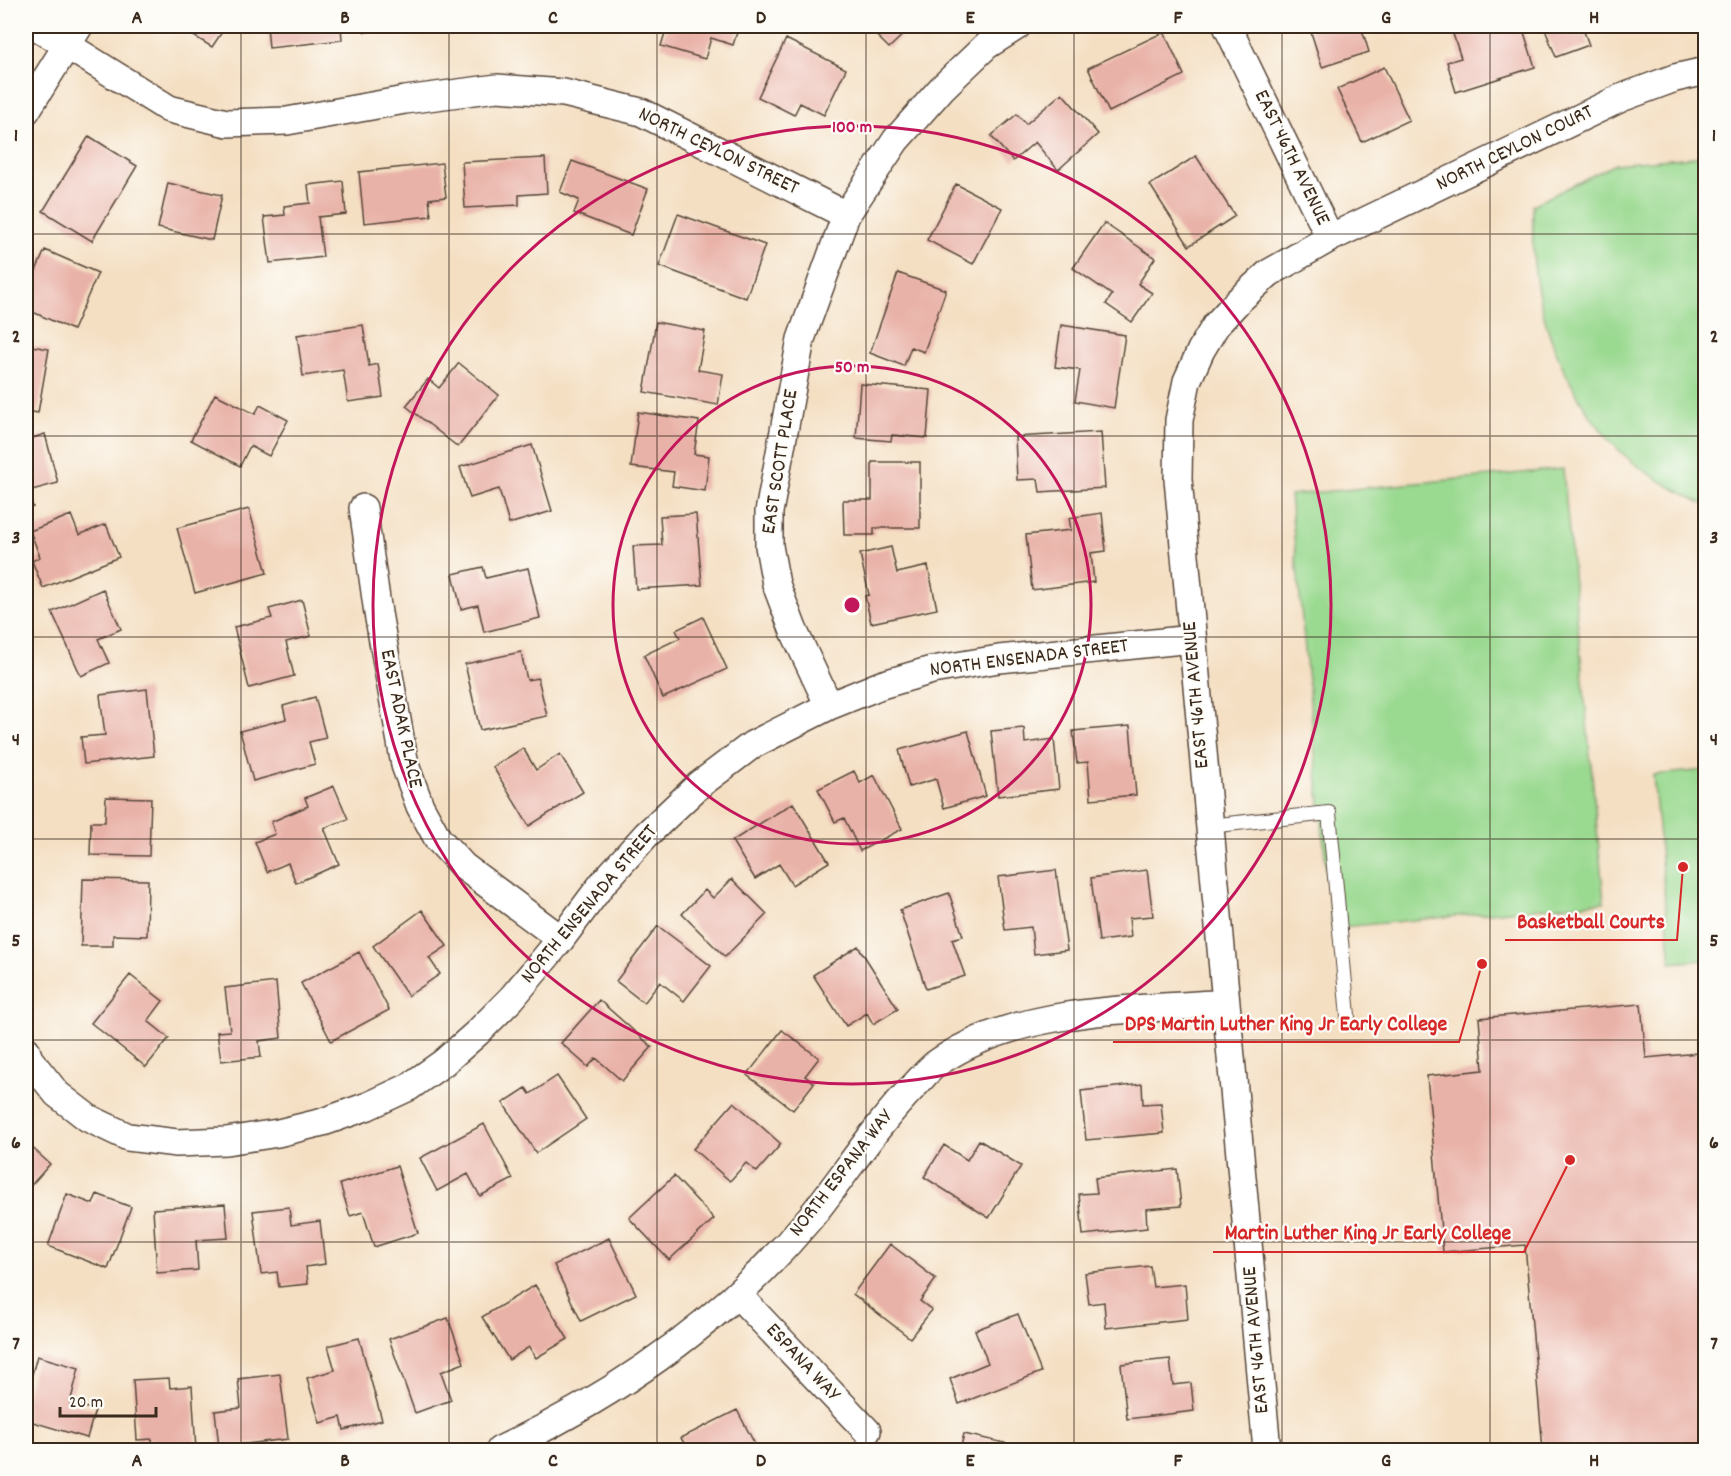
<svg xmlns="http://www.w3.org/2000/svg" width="1731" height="1476" font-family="Dekko,sans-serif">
<rect width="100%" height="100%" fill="#fdfcf7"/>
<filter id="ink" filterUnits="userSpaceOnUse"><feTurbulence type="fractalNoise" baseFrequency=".0167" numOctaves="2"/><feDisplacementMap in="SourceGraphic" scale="12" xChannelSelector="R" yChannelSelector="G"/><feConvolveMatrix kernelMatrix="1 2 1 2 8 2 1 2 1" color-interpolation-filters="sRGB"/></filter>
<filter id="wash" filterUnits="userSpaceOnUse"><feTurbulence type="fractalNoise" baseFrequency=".008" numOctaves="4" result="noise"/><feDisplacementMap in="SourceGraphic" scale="24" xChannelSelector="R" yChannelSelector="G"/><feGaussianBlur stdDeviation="1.35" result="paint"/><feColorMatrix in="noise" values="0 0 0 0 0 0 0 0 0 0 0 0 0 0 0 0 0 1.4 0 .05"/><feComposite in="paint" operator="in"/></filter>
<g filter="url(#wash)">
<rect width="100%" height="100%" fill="#f4dfc3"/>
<path fill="#9ad990" stroke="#6a8257" stroke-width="1.5" d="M1705,156H1706L1705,505C1676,490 1640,472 1617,448C1572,402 1540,328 1534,264C1532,244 1533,224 1533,205L1615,164Z
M1563,469L1604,902L1332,928L1290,495Z
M1705,770V960L1671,963L1653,775Z"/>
<g id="blocks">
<path fill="#e9b2a8" d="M177,26H226L212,47Z
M267,26H341L342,40L269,48Z
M364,26H403V27L365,32Z
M667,26H739L733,45L711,38L705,59L661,46Z
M867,26H912L889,48Z
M1309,26H1361L1369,52L1322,67Z
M1480,26H1522L1535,67L1456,92L1447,62L1461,58L1453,34Z
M1548,26H1582L1589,45L1556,57L1544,27Z
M1164,32L1184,75L1109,112L1088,68Z
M786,39L846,69L824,115L800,103L794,115L758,97Z
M1384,67L1409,120L1362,142L1337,89Z
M1062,93L1098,134L1058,170L1035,142L1013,161L991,136L1017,114L1026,124Z
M89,136L137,166L92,241L43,211Z
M1196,156L1235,216L1189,246L1150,185Z
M545,158L547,193L519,195V205L465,208L462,162Z
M572,161L648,189L631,235L574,213L579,200L560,192Z
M442,163L446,197L429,199L431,216L364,223L359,172Z
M343,181L346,214L318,217L323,257L270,263L264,217L285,215L284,206L310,203L308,185Z
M168,183L222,195L212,240L158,228Z
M956,184L1002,208L973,264L927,240Z
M678,214L765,245L746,298L659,266Z
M1104,223L1155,258L1138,284L1152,293L1132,322L1106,304L1112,295L1073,268Z
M45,250L98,273L73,330L26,309V269L35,273Z
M898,273L946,290L924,352L911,347L904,366L870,353Z
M656,322L705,331L698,370L723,374L718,405L644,392Z
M363,325L369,366L378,364L383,397L348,402L343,370L303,376L297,335Z
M1061,325L1125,335L1114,408L1075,401L1080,370L1055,367Z
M26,345L49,349L38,413L26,411Z
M459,363L499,395L458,447L406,406L428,379L439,388Z
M860,384L931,390L927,438L892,435L891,441L856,438Z
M215,394L255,414L260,405L288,420L269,456L250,446L240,466L191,440Z
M638,412L699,421L694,454L709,456L705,491L672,486L674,472L631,467Z
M1101,432L1105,488L1040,492L1038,479L1017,480L1015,437Z
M45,434L58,483L28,491L33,507L26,510V440Z
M532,445L552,511L509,524L499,489L470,498L460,467Z
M872,462H920V528H874V535H844L843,500H872Z
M249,509L267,573L195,593L177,528Z
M1102,513L1106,551L1091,553L1094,582L1032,590L1026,535L1071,530L1069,518Z
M696,514L702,585L636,589L633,546L662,545L660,516Z
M71,515L79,535L106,524L119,557L43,588L32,561L40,557L30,531Z
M891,547L897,573L928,566L937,609L871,623L865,596L869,595L860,554Z
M483,567L486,578L528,568L540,618L484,632L478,605L461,609L453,574Z
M103,589L121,629L98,639L109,663L81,676L52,612Z
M302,600L311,636L286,642L294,676L249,688L234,627L272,618L269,609Z
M703,617L727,669L663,698L644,655L680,638L676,630Z
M521,652L527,680L538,678L547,716L480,730L465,664Z
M147,689L154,756L84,764L81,737L105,735L100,695Z
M315,697L326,738L309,742L315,764L253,781L240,731L286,719L283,706Z
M1130,726L1136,795L1091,799L1088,762L1077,763L1073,731Z
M1024,728L1025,743L1054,739L1059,789L998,796L991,731Z
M968,731L986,796L944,808L936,779L909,787L899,750Z
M523,748L536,770L560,754L583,792L529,826L493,767Z
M854,771L860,783L874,775L902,829L860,851L844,818L835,822L818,789Z
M334,786L348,819L324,828L339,864L296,883L288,863L267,872L255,842L275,834L271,822L308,806L305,798Z
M106,797L151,798L149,856L90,855L91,822H105Z
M793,803L829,862L792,885L779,864L755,879L732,841Z
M1056,870L1067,950L1034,954L1031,927L1005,930L998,877Z
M1147,870L1153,916L1129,918L1131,937L1099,941L1091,878Z
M83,879L148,880L147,936L113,935V946H81Z
M732,879L767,914L725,957L682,914L705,890L713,898Z
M949,893L963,936L952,939L965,976L926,989L900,910Z
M422,910L447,946L429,958L440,974L408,996L373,946Z
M658,926L711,966L684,1001L660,982L644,1003L616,981Z
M858,946L898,1009L873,1024L867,1013L846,1026L813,975Z
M359,952L389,1010L331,1041L301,983Z
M130,975L163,1001L148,1021L169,1038L146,1067L91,1023Z
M276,982L281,1038L259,1041L261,1057L221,1061L217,1032L230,1031L225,988Z
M599,1000L652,1047L622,1081L596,1058L588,1067L561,1043Z
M1641,1004L1646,1058L1698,1053L1696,1039L1706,1038V1450H1543L1525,1245L1443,1252L1427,1076L1483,1070L1479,1018Z
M782,1030L819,1058L805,1076L814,1083L793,1110L747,1075Z
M557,1076L586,1119L536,1153L503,1103L526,1088L530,1094Z
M1142,1084L1143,1104L1161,1103L1164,1133L1086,1140L1081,1091Z
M734,1102L781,1144L757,1172L746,1163L730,1181L693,1149Z
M484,1124L513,1179L480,1196L468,1174L437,1191L420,1158Z
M979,1140L1021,1166L989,1218L924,1177L944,1145L967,1160Z
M26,1142L50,1164L26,1191Z
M397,1166L418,1233L374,1247L363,1212L350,1216L340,1184Z
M1177,1169L1181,1206L1146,1209L1147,1228L1083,1235L1079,1194L1097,1193L1095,1178Z
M674,1176L714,1219L669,1260L629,1218Z
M67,1194L93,1204L97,1194L131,1207L108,1269L48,1246Z
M225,1204L228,1238L196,1240L198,1270L157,1273L153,1209Z
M289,1207L291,1225L320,1221L325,1264L306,1267L308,1284L279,1287L277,1272L261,1274L253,1211Z
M609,1238L636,1294L581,1321L554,1265Z
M890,1244L936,1279L920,1301L932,1310L910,1338L853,1294Z
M1150,1266L1153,1287L1185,1284L1188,1319L1106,1328L1104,1302L1089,1304L1085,1273Z
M535,1285L568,1339L536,1358L529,1347L509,1360L482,1317Z
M1018,1314L1041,1372L959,1404L950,1379L988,1363L975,1330Z
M448,1318L464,1363L441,1372L451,1400L415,1413L389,1339Z
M359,1338L382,1420L344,1430L341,1417L320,1423L307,1378L335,1370L328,1346Z
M37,1356L79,1368L70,1403L95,1410L87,1438L26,1420V1396Z
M1170,1359L1173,1385L1191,1383L1194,1411L1127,1419L1121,1364Z
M280,1374L288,1439L219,1447L215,1411L241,1408L238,1379Z
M169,1378L170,1388L192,1386L196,1450H153L152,1439L137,1440L133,1380Z
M737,1410L758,1450H688L681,1438Z
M964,1434L1027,1448L1026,1450H960Z"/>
</g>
</g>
<g filter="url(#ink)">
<use href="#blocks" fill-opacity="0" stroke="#574537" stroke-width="1.5"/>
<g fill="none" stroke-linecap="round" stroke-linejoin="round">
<g stroke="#574537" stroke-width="16">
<path id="service" d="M1209,826L1329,813L1348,1016"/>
</g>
<g stroke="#574537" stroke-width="30">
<path id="minor" d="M36,26L169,109L227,123L287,121L405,100L497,88L564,93L641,112L846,215
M1227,26L1330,238
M26,111L79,26
M363,508L378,613L405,765L420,806L438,839L463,866L561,939
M829,706L793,629L776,584L769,546V512L801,339L846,215L896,140L942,88L987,45L1017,26
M26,1050L29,1059L57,1094L88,1118L128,1137L177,1143L226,1141L278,1133L323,1122L368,1106L409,1087L443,1063L477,1033L511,999L561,939L603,883L646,835L699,785L752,745L829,706L881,685L932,670L999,659L1192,639
M738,1295L867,1431
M500,1450C618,1394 726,1319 810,1218C845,1175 875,1126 914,1086C922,1078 930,1067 940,1061C1023,1006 1130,1011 1226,1003
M1267,1450L1178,479L1179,420L1187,381L1201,350L1216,325L1238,301L1269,273L1330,238L1621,98L1675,78L1706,71"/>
</g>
<use href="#service" stroke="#fff" stroke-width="14"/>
<use href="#minor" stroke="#fff" stroke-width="27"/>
</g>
</g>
<path fill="none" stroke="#3b2a1e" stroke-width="1.5" stroke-opacity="0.55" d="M241,26V1450M449,26V1450M657,26V1450M866,26V1450M1074,26V1450M1282,26V1450M1490,26V1450M26,234H1706M26,436H1706M26,637H1706M26,839H1706M26,1040H1706M26,1242H1706"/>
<g fill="none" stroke="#c2185b" stroke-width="3">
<circle cx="852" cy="605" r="239"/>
<circle cx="852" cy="605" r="479"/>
</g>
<g text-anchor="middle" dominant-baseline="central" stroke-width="4.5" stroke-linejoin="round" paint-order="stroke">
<g font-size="21" fill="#3b2a1e" stroke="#fdfcf7">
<text transform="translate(1515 149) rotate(-26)">NORTH CEYLON COURT</text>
<text transform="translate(718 152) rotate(26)">NORTH CEYLON STREET</text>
<text transform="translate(1291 158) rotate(64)">EAST 46TH AVENUE</text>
<text transform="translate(781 462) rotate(-81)">EAST SCOTT PLACE</text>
<text transform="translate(1029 659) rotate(-7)">NORTH ENSENADA STREET</text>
<text transform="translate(1197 695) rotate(-95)">EAST 46TH AVENUE</text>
<text transform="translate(400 719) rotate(78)">EAST ADAK PLACE</text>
<text transform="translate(590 905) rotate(-50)">NORTH ENSENADA STREET</text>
<text transform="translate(842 1174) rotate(-52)">NORTH ESPANA WAY</text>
<text transform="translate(1257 1340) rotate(-95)">EAST 46TH AVENUE</text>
<text transform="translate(802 1363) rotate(47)">ESPANA WAY</text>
</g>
</g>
<circle cx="852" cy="605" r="9" fill="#c2185b" stroke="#fdfcf7" stroke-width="3"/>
<g font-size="18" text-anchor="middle" font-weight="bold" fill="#c2185b" stroke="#fdfcf7" stroke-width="4.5" stroke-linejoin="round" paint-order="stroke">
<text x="852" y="132">100 m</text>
<text x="852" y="372">50 m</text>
</g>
<path fill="none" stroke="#d62828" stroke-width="2" d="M1683 867L1677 940H1505M1482 964L1459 1042H1113M1570 1160L1524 1252H1213"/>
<g fill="#d62828" stroke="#fdfcf7" stroke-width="2">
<circle cx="1683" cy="867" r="6"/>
<circle cx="1482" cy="964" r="6"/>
<circle cx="1570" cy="1160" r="6"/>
</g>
<g font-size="22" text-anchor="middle" font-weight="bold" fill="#d62828" stroke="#fdfcf7" stroke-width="4.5" stroke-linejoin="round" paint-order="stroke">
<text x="1591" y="928">Basketball Courts</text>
<text x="1286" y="1030">DPS Martin Luther King Jr Early College</text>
<text x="1368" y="1239">Martin Luther King Jr Early College</text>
</g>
<rect width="1731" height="1476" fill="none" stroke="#fdfcf7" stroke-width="66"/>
<path d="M60 1407v9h96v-9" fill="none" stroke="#3b2a1e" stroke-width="3"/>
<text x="69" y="1407" font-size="18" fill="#3b2a1e" stroke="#fdfcf7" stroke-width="4.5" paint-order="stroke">20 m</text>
<rect x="33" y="33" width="1665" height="1410" fill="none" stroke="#3b2a1e" stroke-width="2"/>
<g font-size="20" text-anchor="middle" font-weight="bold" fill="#3b2a1e">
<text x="137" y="23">A</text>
<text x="345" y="23">B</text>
<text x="553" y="23">C</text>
<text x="761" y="23">D</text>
<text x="970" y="23">E</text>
<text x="1178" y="23">F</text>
<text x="1386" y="23">G</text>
<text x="1594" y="23">H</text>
<text x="16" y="141">1</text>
<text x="1714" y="141">1</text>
<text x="16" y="342">2</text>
<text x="1714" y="342">2</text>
<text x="16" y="543">3</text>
<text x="1714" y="543">3</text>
<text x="16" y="745">4</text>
<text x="1714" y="745">4</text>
<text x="16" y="946">5</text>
<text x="1714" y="946">5</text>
<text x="16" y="1148">6</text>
<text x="1714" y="1148">6</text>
<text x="16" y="1349">7</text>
<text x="1714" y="1349">7</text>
<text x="137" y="1466">A</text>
<text x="345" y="1466">B</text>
<text x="553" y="1466">C</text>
<text x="761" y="1466">D</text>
<text x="970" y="1466">E</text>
<text x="1178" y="1466">F</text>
<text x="1386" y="1466">G</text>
<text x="1594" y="1466">H</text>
</g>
</svg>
